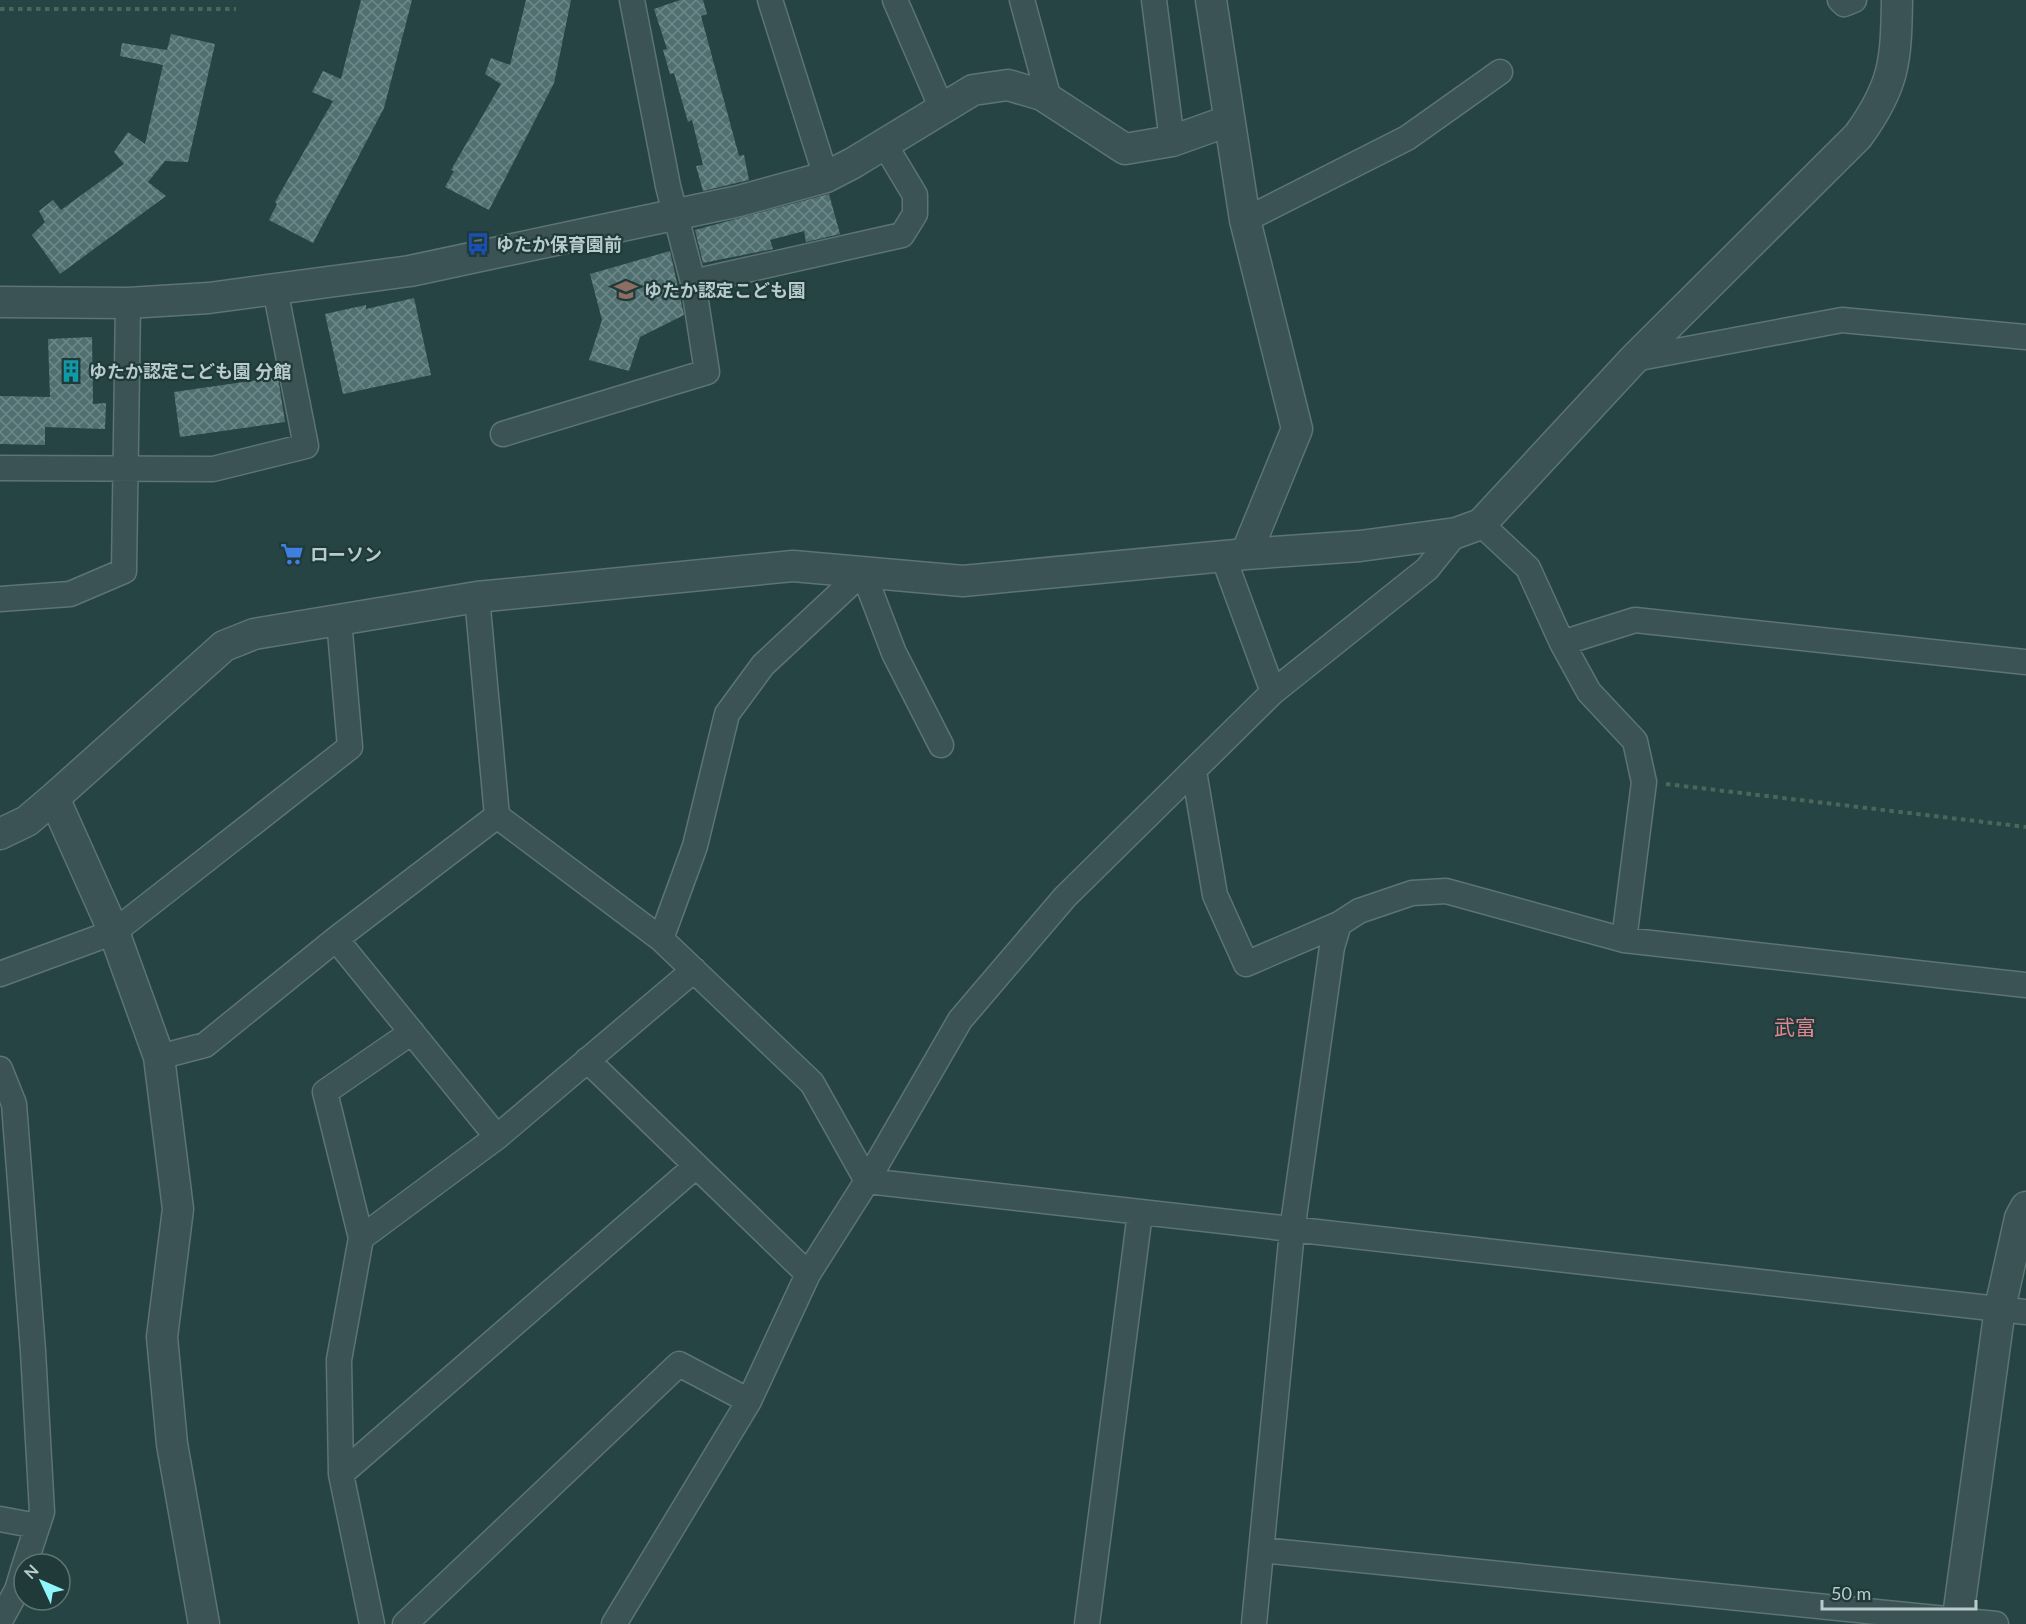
<svg xmlns="http://www.w3.org/2000/svg" width="2026" height="1624" font-family="Lato,'Noto Sans JP',sans-serif">
<defs>
<pattern id="building-cross-hatch" width="8" height="8" patternUnits="userSpaceOnUse" patternTransform="scale(1.5)"><rect width="8" height="8" fill="#506f70"/><path d="M0 0l8 8M0 8l8-8" fill="none" stroke="#6f898a"/></pattern>
</defs>
<rect width="100%" height="100%" fill="#274445"/>
<path fill="url(#building-cross-hatch)" d="M361,0H412L384,108L313,243L269,220L277,204L275,202L333,101L312,92L323,71L341,79Z
M526,0H571L554,83L489,210L445,187L454,171L451,170L501,84L485,74L491,58L510,65Z
M680,0H703L707,14L701,16L739,156L744,155L749,180L703,191L696,166L703,165L692,120L688,122L674,73L670,74L663,50L667,49L654,9Z
M171,34L215,44L188,162L165,161L148,182L166,196L60,274L32,235L45,222L39,211L53,200L61,210L124,164L114,152L128,132L145,144L163,65L120,56L122,43L167,50Z
M829,194L840,234L806,242L804,231L770,240L773,249L703,263L695,230Z
M670,251L684,315L640,337L629,371L589,360L602,320L590,274Z
M414,298L431,375L343,394L325,314L366,305V309Z
M92,337L93,404L106,403L105,429L45,427V445L0,444V396L50,397L48,339Z
M278,377L285,422L180,437L174,392Z"/>
<g fill="none" stroke-linecap="round" stroke-linejoin="round">
<g stroke="#5d7374" stroke-width="27">
<path id="minor" d="M770,0L826,177
M895,0L942,109
M1022,0L1049,99
M1154,0L1172,141
M1840,0L1844,4L1854,0
M1245,220L1407,138L1500,72
M693,282L902,235L915,214V195L885,145
M1634,359L1842,320L2026,337
M503,434L707,372L693,282L668,186L632,0
M0,468L213,469L306,446L275,289
M1481,524L1528,568L1562,643L1589,692L1635,741L1644,782L1624,940
M1223,556L1273,692
M477,597L497,816L661,939L812,1083L867,1181
M0,599L70,594L124,571L128,303
M1562,643L1635,620L2026,662
M1194,771L1215,895L1246,964L1339,924
M336,939L497,1137
M661,939L695,846L727,714L763,665L863,572L894,653L941,745
M0,974L114,932L350,747L339,620
M159,1057L205,1045L336,939L497,816
M587,1060L808,1274
M0,1069L14,1104L33,1351L42,1512L25,1564
M867,1181L2026,1312
M361,1238L497,1137L694,970
M341,1474L696,1166
M0,1519L37,1526
M1261,1550L1996,1624
M0,1621L17,1590L24,1567
M372,1624L341,1474L339,1360L361,1238L325,1092L412,1032
M405,1624L679,1364L749,1401
M614,1624L749,1401L808,1274L867,1181L960,1020L1065,897L1273,692L1427,569L1456,533
M1087,1624L1140,1213
M1254,1624L1292,1231L1332,947L1339,924L1359,911L1412,893L1446,891L1624,940L2026,985"/>
</g>
<g stroke="#5d7374" stroke-width="33">
<path id="tertiary" d="M1211,0L1245,220L1297,429L1246,554
M0,302L128,303L209,298L410,271L739,201L826,177L853,163L973,90L1008,85L1042,95L1125,149L1172,141L1228,121
M54,798L114,932L159,1057L178,1209L162,1337L172,1444L204,1624
M0,834L27,821L54,798L224,646L254,634L477,597L793,566L963,581L1246,554L1360,546L1456,533L1481,524L1634,359L1858,136C1895,85 1896,61 1897,0
M1957,1624L2000,1308L2020,1218L2026,1207"/>
</g>
<path stroke="#4c665a" stroke-width="4" stroke-dasharray="4.5 4.5" stroke-linecap="butt" d="M0,9H236
M1666,784L2026,827"/>
<use href="#minor" stroke="#3b5354" stroke-width="24"/>
<use href="#tertiary" stroke="#3b5354" stroke-width="30"/>
</g>
<defs>
<g id="bus-bare" transform="scale(1.8)"><path d="M-5-6H5V4H4V6H2V4H-2V6H-4V4H-5ZM-3.5-4V0h7V-4ZM-3.5 1.2v1.5H-2V1.2ZM2 1.2v1.5H3.5V1.2Z" fill="#1a4fb4" stroke="#203939" stroke-width="2.5" paint-order="stroke"/></g>
<g id="school-bare" transform="scale(1.8)"><path d="M0-5L7-2L0 1L-7-2ZM-4 1L0 2.5L4 1V4Q0 6-4 4Z" fill="#8d6e63" stroke="#203939" stroke-width="2.5" paint-order="stroke"/></g>
<g id="building-bare" transform="scale(1.8)"><path d="M-4-6H4V6H1V3H-1V6H-4ZM-2.5-4.3h1.7v1.8h-1.7ZM.8-4.3h1.7v1.8H.8ZM-2.5-1h1.7V.8h-1.7ZM.8-1h1.7V.8H.8Z" fill="#0f9aa8" stroke="#203939" stroke-width="2.5" paint-order="stroke"/></g>
<g id="supermarket-bare" transform="scale(1.8)"><path d="M-6-5.5h2.5l.6 2H6L4.5 2H-2.5L-4.4-4H-6ZM-1.5 3.2a1.3 1.3 0 1 0 .1 0ZM3 3.2a1.3 1.3 0 1 0 .1 0Z" fill="#3f7fe0" stroke="#203939" stroke-width="2.5" paint-order="stroke"/></g>
</defs>
<g fill-rule="evenodd">
<use href="#bus-bare" x="478" y="244"/>
<use href="#school-bare" x="626" y="290"/>
<use href="#building-bare" x="71" y="371"/>
<use href="#supermarket-bare" x="292" y="554"/>
</g>
<g text-anchor="middle" dominant-baseline="central" stroke-width="4.5" stroke-linejoin="round" paint-order="stroke">
<g font-size="18" font-weight="bold" fill="#b9cccd" stroke="#203939" text-anchor="start">
<text x="496" y="244">ゆたか保育園前</text>
<text x="644" y="290">ゆたか認定こども園</text>
<text x="89" y="371">ゆたか認定こども園 分館</text>
<text x="310" y="554">ローソン</text>
</g>
<g font-size="21" fill="#e18591" stroke="#203939">
<text x="1795" y="1026">武富</text>
</g>
</g>
<g transform="translate(42 1582) rotate(314)"><circle r="28" fill="#203939" stroke="#5d7474" stroke-width="1.5"/>
<path d="M0-4.5L10 22L0 15L-10 22Z" fill="#90f6fb"/>
<text y="-9" font-size="16" font-weight="bold" text-anchor="middle" fill="#b9cccd">N</text>
</g>
<path d="M1822 1600v9h154v-9" fill="none" stroke="#b9cccd" stroke-width="3"/>
<text x="1831" y="1600" font-size="18" fill="#b9cccd" stroke="#203939" stroke-width="4.5" paint-order="stroke">50 m</text>
</svg>
